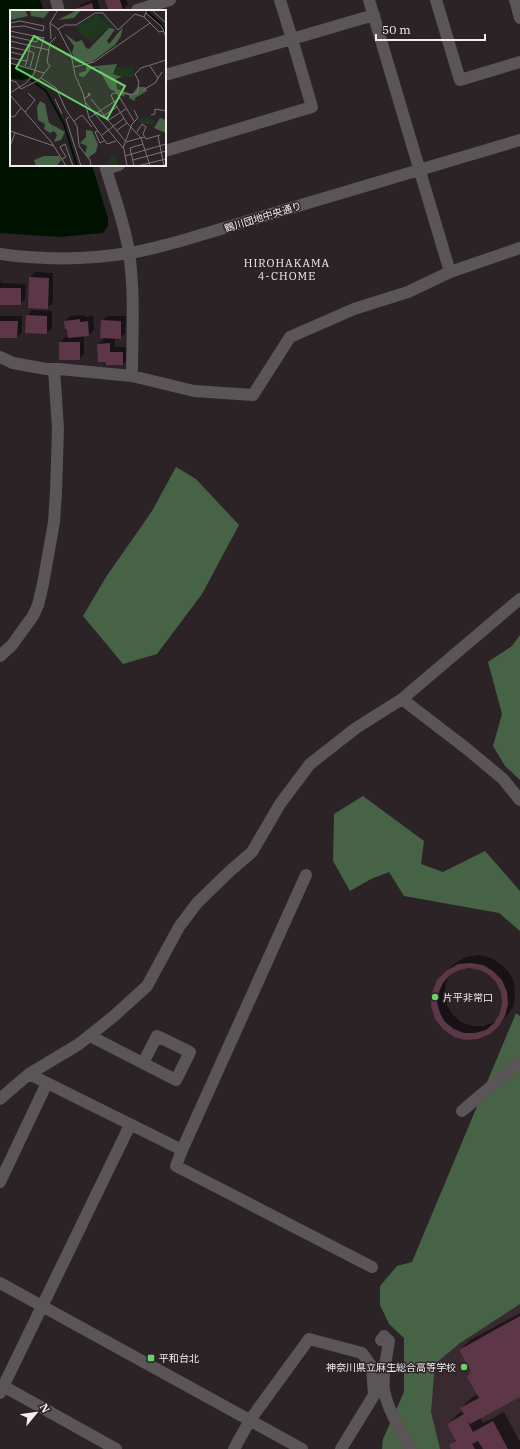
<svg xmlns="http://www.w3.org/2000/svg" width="520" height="1449" font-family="'IBM Plex Serif','Noto Sans JP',serif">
<rect width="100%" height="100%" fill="#2c2326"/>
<path fill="#392a30" d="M520,1290V1449H433L409,1346Z"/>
<path fill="#466345" d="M176,467L196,479L239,525L202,594L157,654L123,664L83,616L106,577L152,511Z
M520,635V780L505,766L493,746L502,714L488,662L512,646Z
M363,796L424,841L421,864L443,872L485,851L520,891V931L499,913L404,896L389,872L371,879L350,891L333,861L334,814Z
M516,1013L520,1016V1304L460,1343L435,1364L431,1412L440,1449H382L383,1439L404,1392V1338L389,1324L380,1305V1286L397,1266L412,1262Z"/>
<path fill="#001300" d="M0,0H40L44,11H11V165H92L108,218V226L103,233L59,237L0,233Z"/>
<path fill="#0007" fill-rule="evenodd" d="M93,0H97L101,11H77L76,9L82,4Z
M106,0H126L128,4L122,11H110Z
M35,272L53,273V303L47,308L30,278Z
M0,281H1V283L26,284L25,299L20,304H0Z
M32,310L52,311V328L46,333L27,316Z
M85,315V317L93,316L94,330L89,335L84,336V354L79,359L60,343L65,337H69L68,328L65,321L70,316Z
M0,316H22V332L17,337H0Z
M107,316H126L125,333L120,338H115V347H128V359L123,364L98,344L105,338L102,321Z
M479,955L491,958L501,964L509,972L514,983L515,996L513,1007L506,1017L489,1034L455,1036L432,1006L447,971L455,963L466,957ZM469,967L480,969L489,974L497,981L502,991L503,1003L501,1014L494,1022L484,1026H472L461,1022L453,1015L447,1005L445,994L446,983L451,974L459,969Z
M520,1313V1395L480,1417L483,1423L504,1412L520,1442V1449H453L451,1445L456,1440L448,1424L458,1414L463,1411L461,1408L471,1398L478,1394L472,1371L460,1350L470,1340Z"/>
<path fill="#5d3747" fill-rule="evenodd" d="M105,0H120L123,10L109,11Z
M92,3L94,11H76L75,9Z
M29,277L49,278L48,309L28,308Z
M0,288H21V305H0Z
M26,315L47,316V334L25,333Z
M80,319V322L88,321L89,336L68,338L67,329H65L64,321Z
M101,320L121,321V339L100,338Z
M0,321H18L17,338H0Z
M59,342H80V360H59Z
M110,343V352H123V365H106V362H98L97,344Z
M471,963L483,965L493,971L502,980L507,992L508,1004L505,1016L499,1026L490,1034L478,1039L466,1040L454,1037L443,1029L435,1019L431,1006L432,993L437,980L446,971L458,964ZM469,968L480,970L489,975L496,982L501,992L502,1003L500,1013L494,1023L486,1030L475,1033H464L454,1029L445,1022L440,1013L437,1002L439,992L443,983L450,975L459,970Z
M520,1316V1397L470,1424L467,1420L473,1432L493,1421L508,1449H483L478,1441L472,1444L475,1449H451L449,1445L456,1441L447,1424L464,1414L460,1408L479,1398L467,1377L471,1371L459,1350Z"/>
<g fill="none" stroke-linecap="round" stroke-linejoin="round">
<path stroke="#5a5557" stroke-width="12" d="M56,0L59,11
M280,0L292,39L374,15
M369,0L450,272
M436,0L460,80L520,62
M515,0L520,18
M137,10L170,0
M165,75L292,39L312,107L165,151
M105,165C113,194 125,224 129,253C135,293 132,336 132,376
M106,169L119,165
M0,254C43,260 86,260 129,253C145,251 161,246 177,242L520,140
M0,357L13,363L46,369H59L132,376L194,391L253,395L290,337L354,309L408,292L450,272L520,248
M0,656L12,645L33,616L38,605L43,584L54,522L56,492L58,429L54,369
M402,699L467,749L503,779L520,800
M306,875L182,1150L176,1166L372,1267
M90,1036L176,1080L190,1052L157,1036L143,1063
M29,1074L182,1150
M0,1099L29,1074L79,1044L114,1016L147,986L179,927L197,903L230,871L252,852L280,804L310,764L356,728L402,699L520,599
M462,1111L520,1062
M0,1182L47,1083
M0,1283L302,1449
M381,1340L384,1336L389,1341C387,1356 382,1375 384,1390C388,1411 401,1431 411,1449
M3,1386L116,1449
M0,1393L130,1125
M234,1449L250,1420L309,1339L362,1353L372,1367L374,1395L341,1449"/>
</g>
<g fill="#66d466" stroke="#2c2326" stroke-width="1.5">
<circle cx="435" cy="997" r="4"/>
<rect x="147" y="1354" width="8" height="8" rx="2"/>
<circle cx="464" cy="1367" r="4"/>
</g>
<g text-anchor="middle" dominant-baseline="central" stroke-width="3" stroke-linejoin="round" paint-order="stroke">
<g font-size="10" fill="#f3edef" stroke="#2c2326">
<text transform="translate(263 217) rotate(-17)">鶴川団地中央通り</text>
</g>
<g font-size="10" fill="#f3edef" stroke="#2c2326" text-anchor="start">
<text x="443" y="997">片平非常口</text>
<text x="159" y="1358">平和台北</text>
<text x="456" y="1367" text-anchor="end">神奈川県立麻生総合高等学校</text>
</g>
<g font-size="11" letter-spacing="1" fill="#f3edef" stroke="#2c2326">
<text x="287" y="263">HIROHAKAMA<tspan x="287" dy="13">4-CHOME</tspan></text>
</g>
</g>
<g transform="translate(10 10)">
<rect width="156" height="156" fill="#2c2326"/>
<path d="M86,4L101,17L92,5L95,6L104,17H99L81,32L68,21L67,16ZM107,57L123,58L124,67H106L102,63ZM131,107L144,110V114H132L129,111ZM102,145L107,147V156L97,155Z" fill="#20371f"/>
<path d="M0,0H15L18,6L0,10ZM20,0H40L34,8L21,6ZM67,0H71L64,8L48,10ZM99,18L105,19L97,31L99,34L113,17L111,26L105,35L82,52L70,53L65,51L62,43L64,36L54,23L66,32L72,30L76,38L79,39ZM107,54L103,64L112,67L106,69L107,79L122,84L128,77H135L137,81L125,88V91L119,88V85L114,84L115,87L100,79L88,58L81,59L74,67L69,66V63L76,61V57ZM30,91L35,94L39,113L55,122L51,130L44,132L47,125L44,121L40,123L34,119L35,114L28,110L27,97ZM150,108L156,110V123L144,118ZM76,120L82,121L88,134L86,142L78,148L75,144L77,136L70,133L76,127ZM34,146H49L51,150L47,156H26L24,150Z" fill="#466345"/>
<path d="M0,54L24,60L20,67L13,70L4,69L0,68Z" fill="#001300"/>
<path fill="none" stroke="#001300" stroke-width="2" d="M135,0L151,14L156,23M21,70L36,81L54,114L67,156"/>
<path fill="none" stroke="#7c7476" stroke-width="1" d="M142,0L156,13M136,3L152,17L156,27M134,7L149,22L154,21M0,13L10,11L34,16L33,21L14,16L0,17M40,13L48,0M48,19L61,44L65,65L73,83L79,108L97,134L106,131M0,21L34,28M0,26L27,32L28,27M41,29L40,13L48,19L55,15H66L85,3H93L108,20L125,4L134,7L137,0M0,31L39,40M0,37L19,41L20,35M0,42L13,45M0,48L17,51L15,56M17,51L19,41L24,43L20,58M0,53L34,63M140,56L148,68M64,57L84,52L140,13M31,68L46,78L56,100L67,116L69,136L80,150L81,156M0,70L6,72L11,79L29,70L40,56L37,52L40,33L46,27M133,80L145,73L152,62M0,83L16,73L24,64L34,27M113,83L121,85L127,83L129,72L125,64L131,58L156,50M0,85L42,133L56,156M45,89L52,104M74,89L78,86L80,85L79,83L78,86M81,89L116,132L134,127M76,93L114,139L117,156M15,102L25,90L18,83M141,105L145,104V99L156,101M0,106L4,107L11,98M93,106L107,97M59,107L56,109L71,156M79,108L110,88M64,111L72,105L82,117M97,111L116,99M124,111L107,83H104L101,85L104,92L117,113L131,128L140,156M0,121L44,136M88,121L85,122L90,133L94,131M106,121L117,113M127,122L132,114L136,117L133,124L136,129L150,125M92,125L114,108M148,126L154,156M0,136L5,123M113,138L122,114L128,108L124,100M115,146L156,134M52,149L56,147L50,137L55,134L63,156M123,150L156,141M124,156L120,138L133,134M127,156L156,149"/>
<path fill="#66d466" fill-opacity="0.15" stroke="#66d466" stroke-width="2" d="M24,26L115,76L97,109L6,58Z"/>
<rect width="156" height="156" fill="none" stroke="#f3edef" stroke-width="2"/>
</g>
<g transform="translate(36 1413) rotate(61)" stroke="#2c2326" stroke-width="3" paint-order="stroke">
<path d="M0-3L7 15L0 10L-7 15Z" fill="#f3edef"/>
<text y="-6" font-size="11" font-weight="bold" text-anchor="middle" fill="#f3edef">N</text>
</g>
<path d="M376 34v6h109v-6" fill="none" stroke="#f3edef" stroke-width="2"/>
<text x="382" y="34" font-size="12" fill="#f3edef" stroke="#2c2326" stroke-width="3" paint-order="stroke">50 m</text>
</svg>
